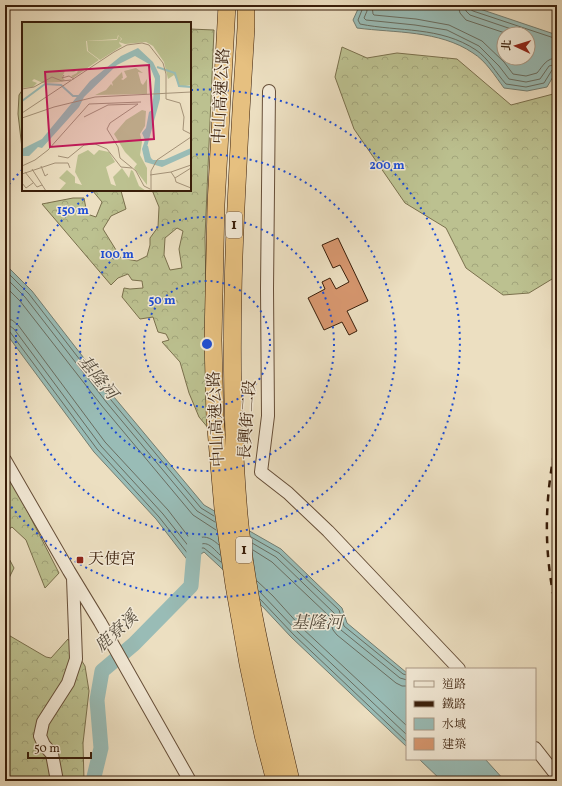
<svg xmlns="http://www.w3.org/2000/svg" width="562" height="786" font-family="Vollkorn,'Noto Serif TC',serif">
<defs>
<pattern id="forest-crowns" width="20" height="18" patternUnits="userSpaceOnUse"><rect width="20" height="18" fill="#bcc190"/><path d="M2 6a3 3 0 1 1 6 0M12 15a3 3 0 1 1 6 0" fill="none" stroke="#a2a57b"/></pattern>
</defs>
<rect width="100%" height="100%" fill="#ecdfc1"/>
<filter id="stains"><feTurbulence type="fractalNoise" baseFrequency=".005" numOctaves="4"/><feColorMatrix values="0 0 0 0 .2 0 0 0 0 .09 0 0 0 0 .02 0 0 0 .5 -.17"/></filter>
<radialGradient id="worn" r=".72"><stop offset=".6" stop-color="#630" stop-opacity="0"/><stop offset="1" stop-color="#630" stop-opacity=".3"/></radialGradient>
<path fill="url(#forest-crowns)" stroke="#7a704d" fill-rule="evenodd" d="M190,29L214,30L205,237L209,429L199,417L189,393L180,362L162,342L169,340L166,334L158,332L153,317L140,319L122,297L124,288L130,289L143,288L142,281L132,280L128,274L118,278L111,285L42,204L73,198H84L87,214L96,217L102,202L92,190H122L121,191L126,209L111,216L103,229L121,258L137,261L147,256L150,245V238L158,227L159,207L152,190H190ZM177,228L183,231L179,249L182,268L170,270L164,255L165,238Z
M342,47L367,58L397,53L457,59L511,105L557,93V276L529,293L503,295L466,268L446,228L405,203L354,129L335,77Z
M23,89V157L18,114L19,95Z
M5,472L16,489L59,573L45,588L26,540L12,527L5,532Z
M5,551L14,568L5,586Z
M5,633L46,657L51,658L68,639L85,666L89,691L83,743L84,781H5Z"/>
<path fill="#99bcb6" stroke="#737d71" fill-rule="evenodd" d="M349,5H468L557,35V70L547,87L527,91L504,88C495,76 486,61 473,53C439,30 395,33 357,28L353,20L358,9ZM504,34H528V58H504Z
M5,264L32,291L114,397L204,505L281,549L342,608L347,623L407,673V747L291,637L262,606L204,552L189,562L156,519L94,452L5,332Z
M419,759H485L505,781H442Z"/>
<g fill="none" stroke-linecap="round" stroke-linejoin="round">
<path stroke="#696d60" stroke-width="1" d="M359,5L362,10L358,20L360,24C399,32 440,26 476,50C488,58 496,73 506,84L526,87L544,83L552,70L557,69
M366,5L367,11L364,18L366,20L415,25L447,30L479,46L499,66L509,79L526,82L540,79L549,66L557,64
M372,5L373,14L374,15L416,19L449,25L482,41L504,62L513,74L526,76L537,73C543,66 546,58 557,58
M458,5L460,13L466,20L508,34
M464,5L466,11L470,15L526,34
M470,5V9L473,11L557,39
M5,270L29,294L111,400L201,508L214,516
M5,277L25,297L107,403L197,511L215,522
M5,286L20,301L102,406L193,515L216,530
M5,319L12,320L18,325L105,442L168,510L191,540L193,541C203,534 210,537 219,545
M5,325L10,326L14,329L101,446L163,514L190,548L192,549C206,539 209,544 220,555
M5,330L10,332L97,449L159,517L189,555L191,556L201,548H204L221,562
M251,537L279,553L339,610L344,626L403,674L407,675
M252,543L276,557L334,613L338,626L341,630L400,678L407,680
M253,550L272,562L329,616L333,630L337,635L396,683L402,686H407
M257,581L273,596L301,627L407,726
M259,591L297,631L407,735
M260,599L294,635L407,742"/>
<path stroke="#99bcb6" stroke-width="15" d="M93,781L101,748L97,700L102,671L134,644L191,586L195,540"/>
</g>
<path fill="#d7976f" stroke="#391e0a" d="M338,238L368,301L347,311L357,331L349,335L342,322L324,330L308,298L325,289L322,282L330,278L336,289L349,282L340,265L333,268L322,245Z"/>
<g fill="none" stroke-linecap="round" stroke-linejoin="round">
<g stroke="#664e38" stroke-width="14">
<path id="minor" d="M269,91L267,289L268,416L261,472L288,493L328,531L459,669
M5,460L69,571L100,622L190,781
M535,748L557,776
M57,781L52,754L44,745L40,736L43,722L68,683L76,659L73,578"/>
</g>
<g stroke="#391e0a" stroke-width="18">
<path id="highway" d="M227,5L216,204L213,340L215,418L223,509L234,585L248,664L263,735L275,781
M246,5V28C236,190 225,353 239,515C247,603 271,695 291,781"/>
</g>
<use href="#minor" stroke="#f3ead7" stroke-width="12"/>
<use href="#highway" stroke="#e6c080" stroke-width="17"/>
<path stroke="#391e0a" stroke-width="2.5" stroke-dasharray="7 7" stroke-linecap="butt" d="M557,439C544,499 543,552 557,612"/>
</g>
<g fill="none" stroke="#1d4ed8" stroke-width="2" stroke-dasharray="2 4">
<circle cx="207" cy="344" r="63"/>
<circle cx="207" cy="344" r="127"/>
<path d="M190 155A190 190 0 1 1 95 190"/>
<path d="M5 189A254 254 0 0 1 23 169M191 90A254 254 0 1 1 5 499"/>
</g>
<rect fill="#8f2418" stroke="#f3ead7" stroke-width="1.5" x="76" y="556" width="8" height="8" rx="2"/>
<g text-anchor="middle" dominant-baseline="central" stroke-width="3" stroke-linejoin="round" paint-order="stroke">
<g fill="#f3ead7" stroke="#715b48" stroke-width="1">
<rect x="226" y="212" width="16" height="26" rx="3"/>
<rect x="236" y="537" width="16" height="26" rx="3"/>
</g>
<g font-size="15" font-weight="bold" fill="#391e0a">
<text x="234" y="225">1</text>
<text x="244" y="550">1</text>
</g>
<g font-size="16" fill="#391e0a" stroke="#f3ead7">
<text transform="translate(222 96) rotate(-87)">中山高速公路</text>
<text transform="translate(217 419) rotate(-93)">中山高速公路</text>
<text transform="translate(248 420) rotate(-86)">長興街二段</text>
</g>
<g font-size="16" fill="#391e0a" stroke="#f3ead7" text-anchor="start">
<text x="88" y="560">天使宮</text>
</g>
<g font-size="17" font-style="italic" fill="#564d3e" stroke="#f3ead7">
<text transform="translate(97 378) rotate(50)">基隆河</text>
<text x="317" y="623">基隆河</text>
<text transform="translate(117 632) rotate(-42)">鹿寮溪</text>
</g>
</g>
<g transform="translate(22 22)">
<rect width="169" height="169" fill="#ecdfc1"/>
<path d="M0,0H169V63L158,65L152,53L146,57L142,40L131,24L124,20L103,22L97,20L100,17L96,13L95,17L64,19L65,29L77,38L51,56L49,54L55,51L56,48L52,50L43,49L40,55L43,58L39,60L21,61L12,57L10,59L15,61L11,65L0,66ZM114,46L121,51L116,50L119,61L121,63L125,57V72L73,73L84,68L89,62L91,64L90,60L100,50L101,56L99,57L101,58L105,55L102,49ZM120,88L124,89L123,104L118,112L120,120L118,133L125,146V163L112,146L115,142L103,130L92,112L104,98ZM66,128L72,133L77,128L87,130L93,140L84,145L89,162L94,164L91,155L100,146L107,156L109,148L111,149L117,164L124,169H37L44,161L37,156L45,148L53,155V161L60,163L53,150L56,133Z" fill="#bcc190"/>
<path d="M97,13L99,17L97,21L100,24L78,38L66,29L65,19L95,18Z" fill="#bcc190"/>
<path d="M116,26L131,40L138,54V77L125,125L127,134L131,138H142L169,126V132L140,145L123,140L120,127L123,118L120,111L124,106L127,90L130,88L133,57L127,42L113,34L95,43L62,75L57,85L20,126L16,125L7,134H0V127L20,117L68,59L99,34Z" fill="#99bcb6"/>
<path fill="none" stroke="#99bcb6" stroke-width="2" d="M135,45L153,51L157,64L169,65M0,79L23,62L39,63L51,74H58M125,124L128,137"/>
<path fill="none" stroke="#a49278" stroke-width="1" d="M42,53L40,56L47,54L52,57M0,67L12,65L30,55L40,59L49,58M0,91L92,30L105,23L120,21L127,23L141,41L144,52V77L158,81L162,95L161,108L169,112M62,95L86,83L116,82L88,101L85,107L96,125L98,136L114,149L122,164L128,167M0,96L32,85L73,75L169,70M36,134L46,136L62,123L73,122L85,127L99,145L110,146M0,144L13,138L26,128L67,82L119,80M19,144L23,154L26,152M10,147L24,169M3,150L15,165L20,163M149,150L153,156L169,146M0,152L33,141H46L48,146M128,153L149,150L169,143M153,156L154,160L169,166M0,161L4,166L11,161M129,168V149L135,138L169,115"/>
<path fill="#c2185b" fill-opacity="0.15" stroke="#c2185b" stroke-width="2" d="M127,43L132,117L28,125L23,50Z"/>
<rect width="169" height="169" fill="none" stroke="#391e0a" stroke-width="2"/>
</g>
<circle cx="207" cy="344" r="6" fill="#1d4ed8" stroke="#f3ead7" stroke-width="2"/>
<g font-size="12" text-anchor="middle" font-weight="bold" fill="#1d4ed8" stroke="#f3ead7" stroke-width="3" stroke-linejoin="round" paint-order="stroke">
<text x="387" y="169">200 m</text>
<text x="73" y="214">150 m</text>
<text x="117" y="258">100 m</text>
<text x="162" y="304">50 m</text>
</g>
<rect width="562" height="786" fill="none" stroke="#ecdfc1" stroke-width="20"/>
<rect x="6" y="6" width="550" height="774" fill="none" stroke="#391e0a" stroke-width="2"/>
<rect x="10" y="10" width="542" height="766" fill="none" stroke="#391e0a"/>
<rect x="406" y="668" width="130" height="92" fill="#f3ead7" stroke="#a99885"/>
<rect x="414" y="681" width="20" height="6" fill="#f3ead7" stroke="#a99885"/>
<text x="442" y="688" font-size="12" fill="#391e0a">道路</text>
<rect x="414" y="701" width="20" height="6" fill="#391e0a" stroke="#a99885"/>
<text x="442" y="708" font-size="12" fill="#391e0a">鐵路</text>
<rect x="414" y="718" width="20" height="12" fill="#99bcb6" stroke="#a99885"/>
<text x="442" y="728" font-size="12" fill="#391e0a">水域</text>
<rect x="414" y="738" width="20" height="12" fill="#d7976f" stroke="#a99885"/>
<text x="442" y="748" font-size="12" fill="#391e0a">建築</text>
<g transform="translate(516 46) rotate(274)"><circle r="19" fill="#f3ead7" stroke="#a99885"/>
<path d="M0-3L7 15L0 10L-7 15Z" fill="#8f2418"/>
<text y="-6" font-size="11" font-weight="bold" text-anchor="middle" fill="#391e0a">北</text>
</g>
<path d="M28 752v6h63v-6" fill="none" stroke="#391e0a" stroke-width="2"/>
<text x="34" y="752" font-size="12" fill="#391e0a" stroke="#f3ead7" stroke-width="3" paint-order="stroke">50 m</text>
<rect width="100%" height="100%" filter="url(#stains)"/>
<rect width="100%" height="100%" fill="url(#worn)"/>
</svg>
